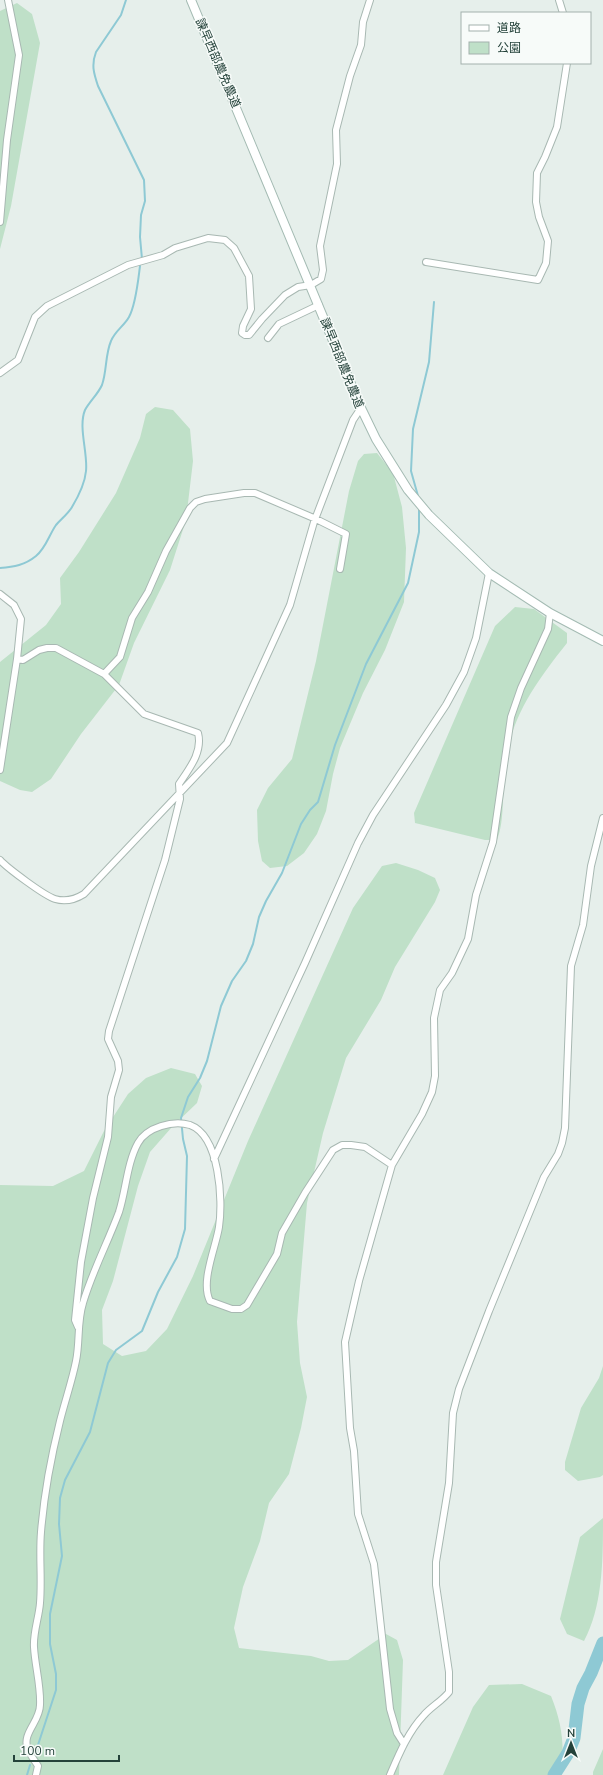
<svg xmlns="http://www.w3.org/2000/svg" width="603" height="1775" font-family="'Nunito Sans','Noto Sans JP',sans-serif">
<rect width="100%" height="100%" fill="#e6efeb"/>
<path fill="#bfe0c8" d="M17,3L32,14L40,43L11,206L0,249V11Z
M155,407L173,410L190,429L193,461L186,520L170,570L134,643L119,685L81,734L51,779L32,792L20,790L0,781V662L46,625L61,604L60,578L79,552L116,493L140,438L146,414Z
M377,453L393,473L402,507L406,548L404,602L385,650L363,693L340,748L333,774L326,811L317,834L304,853L287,866L270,868L262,861L258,841L257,810L268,788L292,759L316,661L349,491L358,461L364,454Z
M515,607L534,609L567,633V643C537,681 510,717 505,767C502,789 505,821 497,840H485L415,823L414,813L495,626Z
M396,863L418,870L435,878L440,890L435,902L395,967L381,1000L346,1058L323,1133L307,1203L297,1322L300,1363L307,1397L301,1428L289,1474L269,1503L260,1541L243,1587L234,1628L239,1648L311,1656L329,1661L348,1660L386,1634L397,1640L403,1660L399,1775H0V1185L53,1186L84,1171L104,1131L128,1094L146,1078L171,1068L195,1074L202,1086L197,1103L172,1127L150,1152L138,1186L113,1281L102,1310L103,1344L122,1356L146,1351L167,1329L193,1276L248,1141L353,908L382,866Z
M603,1366V1475L600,1477L578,1481L565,1470V1462L581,1408L599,1378Z
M603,1518C603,1559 603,1606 584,1641L567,1634L560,1619L580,1537Z
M522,1684L551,1696C562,1723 565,1746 561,1775H443L473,1707L489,1685Z
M603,1749V1775H593V1772Z"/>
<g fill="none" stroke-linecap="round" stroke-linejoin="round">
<path stroke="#8ec9d4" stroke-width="2" d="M126,0L121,15L96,52C91,65 94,74 98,86L144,180L145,201L141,215L140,237L142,259
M418,496L411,471L413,429L429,362L434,302
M0,568C14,567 25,565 36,556C46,548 49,535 56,525C61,519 68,514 72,507C78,497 85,482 86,471C88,453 78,427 85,410C90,401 98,394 102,385C107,371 105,355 111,341C115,331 124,326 129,317C136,304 138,281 140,266
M36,1751L56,1690V1674L50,1644V1614L62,1556L59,1524L60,1498L65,1480L90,1432L108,1363L116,1350L142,1331L158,1292L177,1257L185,1229L187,1156L183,1139L181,1118L188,1097L200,1078L207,1061L221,1006L232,981L246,961L253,944L259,917L266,901L282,873L301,824L310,810L318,802L335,745L366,664L408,583L419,532V508
M27,1775L30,1765"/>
<path stroke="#8ec9d4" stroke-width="13" d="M554,1775L568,1753L574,1738L578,1704L583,1688L591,1673L603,1643"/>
<g stroke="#a8b8b2" stroke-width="8">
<path id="street" d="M559,0L563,13
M0,222L7,140L19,55L8,0
M426,262L538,280L546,263L548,241L539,217L536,202L537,173L545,157L557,127L567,63
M268,338L279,324L319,305
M0,373L18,360L35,317L47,306L128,265L163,255L175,248L208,238L225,240L234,248L249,276L251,309L243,326L242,333L245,335H249L262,319L285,295L298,287L311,285L321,279L323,270L320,246L337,164L336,130L350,76L361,45L363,22L370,0
M0,594L14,605L21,619L17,659L23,660L39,650L47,648H56L104,674L144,714L198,733C203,752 189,769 179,784L180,799L165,860L109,1031L108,1039L118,1061L119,1070L111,1097L108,1137L93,1198L81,1262L75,1320L78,1327
M104,674L120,657L132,618L148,592L166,551L190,508L196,502L205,499L244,493H255L316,519L346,534L340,569
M0,770L17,659
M0,860C7,868 45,896 55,899C65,902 76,899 84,894L227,743L290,605L314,522L353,420L361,408
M214,1159L305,963L358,843L373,815L446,705L464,672L476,638L489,573
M404,1744L397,1733L390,1709L374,1564L358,1514L354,1451L350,1428L345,1342L359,1281L392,1165L422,1114L432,1092L435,1076L434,1018L440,990L452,973L468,939L476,895L493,842L511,717L521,688L548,629L550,613
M36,1775L38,1766C35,1761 31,1756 28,1750C21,1733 40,1722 40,1705C41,1686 35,1666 34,1647C33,1633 39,1617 40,1603C42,1579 39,1555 41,1532C44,1495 51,1457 60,1421C65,1401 72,1381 76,1361C80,1342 77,1322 83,1303C92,1272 108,1242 119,1212C126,1190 127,1163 138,1143C147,1127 173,1120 190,1125C220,1136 223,1201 219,1227C216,1247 200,1282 210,1301L232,1309H241L247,1305L277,1254L282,1233L305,1193L333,1150L342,1145H351L365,1147L392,1165
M390,1775C399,1754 408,1732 424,1715C432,1706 442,1701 449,1692V1672L436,1585V1562L449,1483L453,1413L459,1389L489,1311L544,1177L558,1154L562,1143L565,1128L571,966L583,925L591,866L603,818"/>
</g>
<g stroke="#a4bbb3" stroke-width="10">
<path id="secondary" d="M191,0L361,408L376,439L408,490L429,515L489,573L550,613L603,641"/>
</g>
<use href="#street" stroke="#fff" stroke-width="6"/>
<use href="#secondary" stroke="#fff" stroke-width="8"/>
</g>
<g text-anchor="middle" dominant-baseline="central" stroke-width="3" stroke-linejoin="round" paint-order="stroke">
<g font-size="12" fill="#24423a" stroke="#f7fbf9">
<text transform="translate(218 63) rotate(67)">諫早西部農免農道</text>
<text transform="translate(342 363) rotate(68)">諫早西部農免農道</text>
</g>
</g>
<rect x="461" y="12" width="130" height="52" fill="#f7fbf9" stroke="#a3b1ad"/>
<rect x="469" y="25" width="20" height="6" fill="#ffffff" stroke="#a3b1ad"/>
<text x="497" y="32" font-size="12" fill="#24423a">道路</text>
<rect x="469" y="42" width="20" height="12" fill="#bfe0c8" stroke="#a3b1ad"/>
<text x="497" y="52" font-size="12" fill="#24423a">公園</text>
<g transform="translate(571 1743)" stroke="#f7fbf9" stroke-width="3" paint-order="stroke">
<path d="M0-3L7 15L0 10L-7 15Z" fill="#24423a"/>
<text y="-6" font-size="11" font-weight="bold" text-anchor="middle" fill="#24423a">N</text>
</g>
<path d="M14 1755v6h105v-6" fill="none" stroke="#24423a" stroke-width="2"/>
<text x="20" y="1755" font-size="12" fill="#24423a" stroke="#f7fbf9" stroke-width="3" paint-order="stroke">100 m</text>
</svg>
